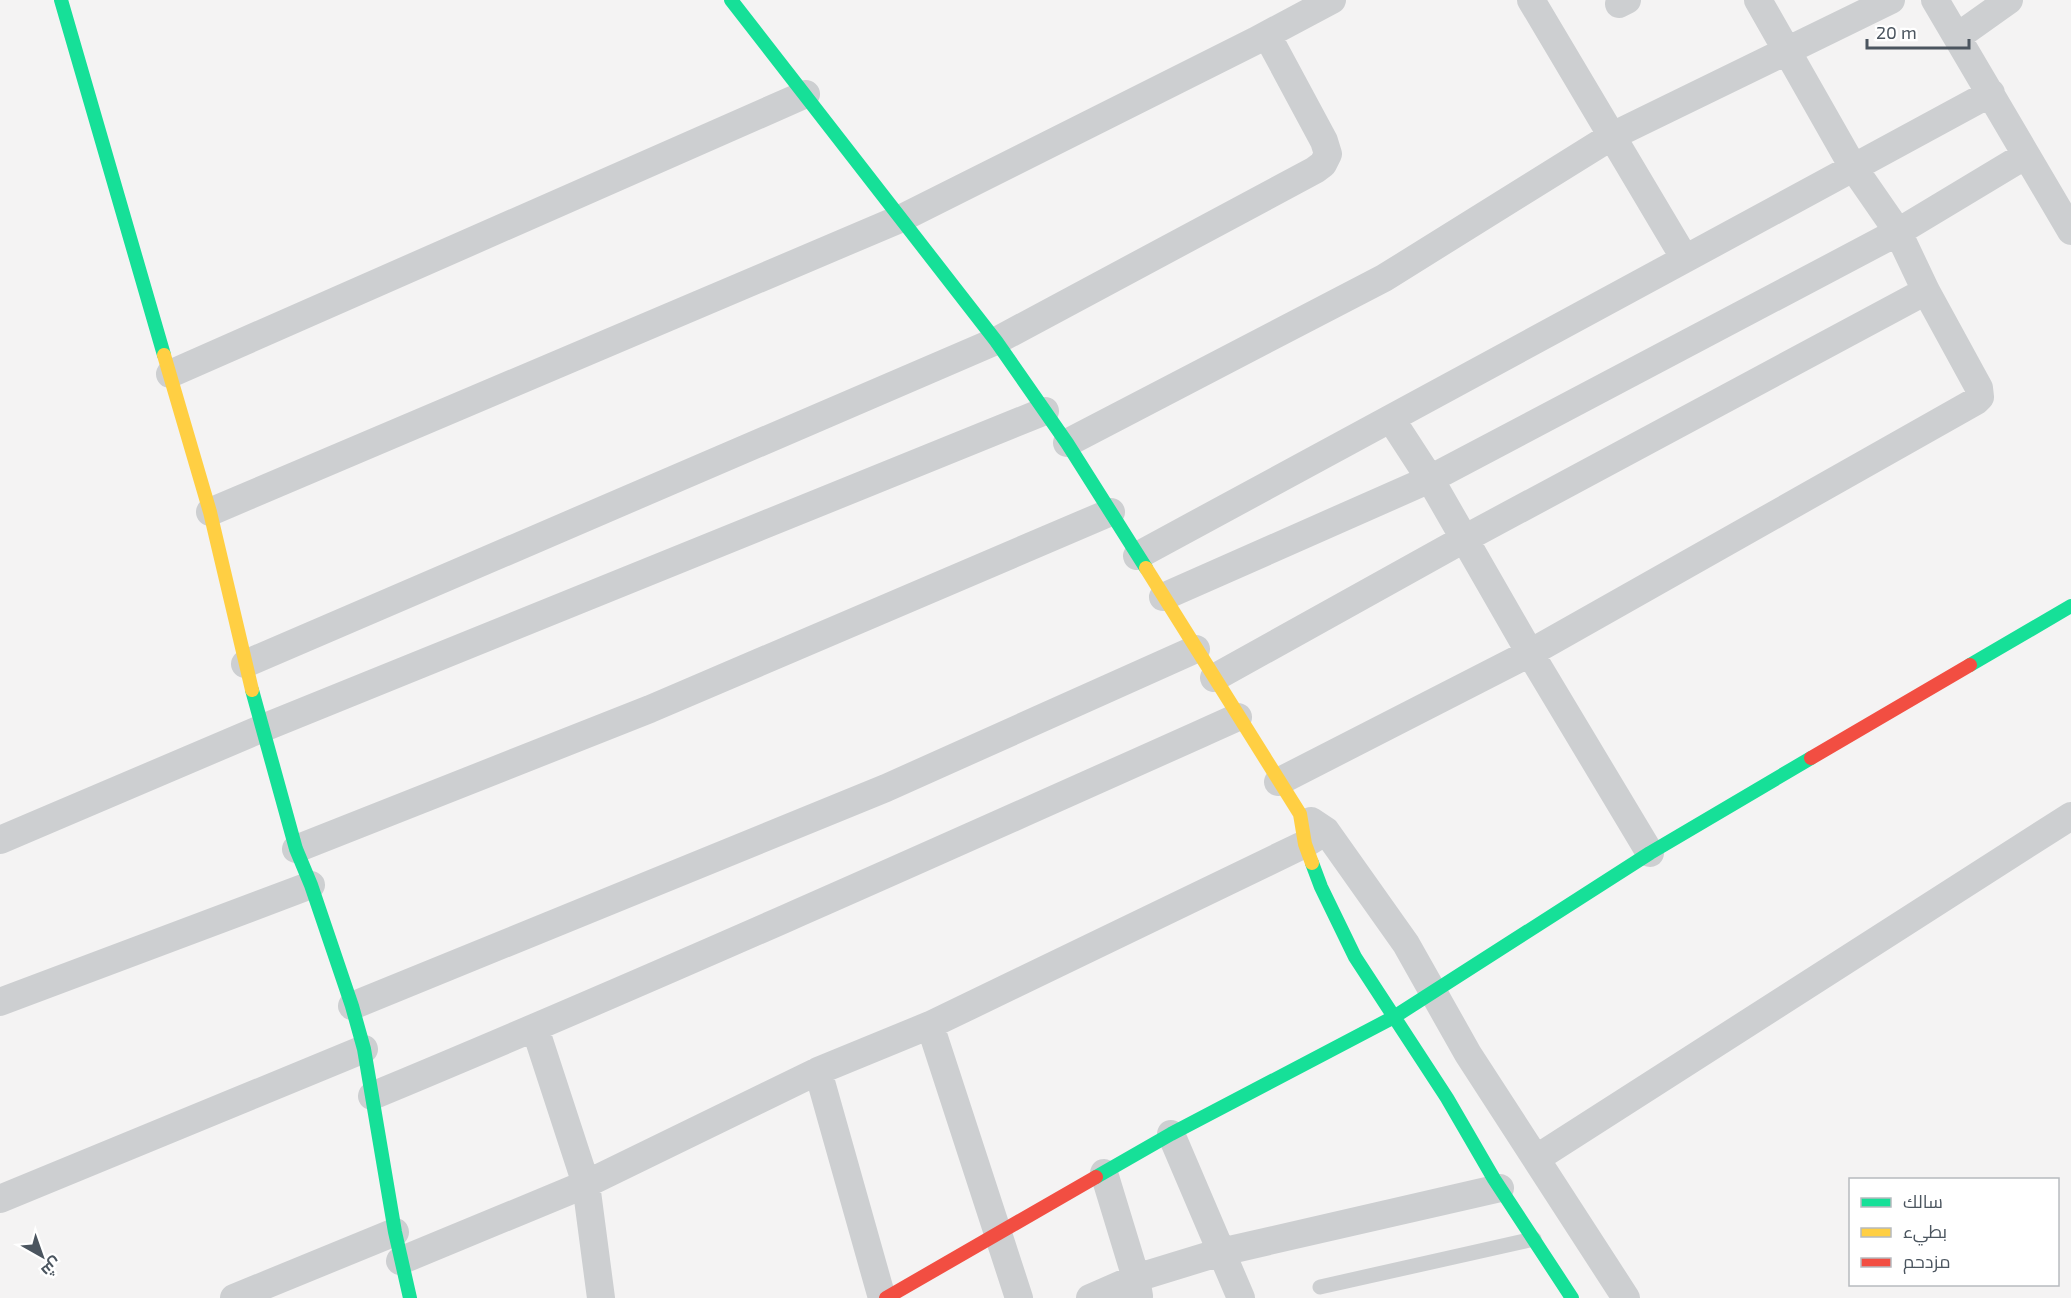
<svg xmlns="http://www.w3.org/2000/svg" width="2071" height="1298" font-family="'Exo 2',Cairo,sans-serif">
<rect width="100%" height="100%" fill="#f4f3f3"/>
<g fill="none" stroke-linecap="round" stroke-linejoin="round">
<path stroke="#cdcfd1" stroke-width="15" d="M1320,1287L1534,1239"/>
<path stroke="#cdcfd1" stroke-width="28" d="M1531,0L1685,259
M1935,0L2071,231
M1619,4L1627,0
M1957,37L2009,0
M170,374L806,94
M1391,419L1430,479L1530,653L1650,853
M1067,443L1384,278L1612,136L1891,0
M210,512L902,218L1255,41L1332,0
M1137,556L1991,93
M1163,597L1430,479L1898,232L2026,155
M245,664L996,341L1315,170L1323,164L1328,154L1324,141L1267,35
M1214,678L1464,539L1926,291
M1278,782L1530,653L1976,401L1980,397L1979,388L1926,291L1898,232L1853,167L1758,0
M1311,821L1326,831L1406,944L1468,1054L1626,1298
M0,840L263,728L1045,411
M296,849L650,709L1111,512
M0,1002L311,885
M352,1006L886,788L1196,649
M930,1025L1019,1298
M535,1028L586,1184L601,1298
M818,1071L882,1298
M372,1096C663,975 950,846 1238,717
M1171,1134L1241,1298
M1537,1158L2071,816
M1104,1173L1136,1278L1139,1296
M0,1199L364,1049
M400,1261L586,1184L818,1071L930,1025L1305,844L1326,831
M234,1298L395,1232
M1090,1298L1136,1278L1221,1252L1500,1188"/>
<path stroke="#16e098" stroke-width="14" d="M61,0L164,355
M731,0L996,341L1067,443L1146,568
M1970,665L2071,606
M252,690L296,849L311,885L352,1006L364,1049L395,1232L410,1298
M1312,863L1321,887L1355,957L1447,1098L1494,1179L1572,1298
M1096,1177L1171,1134L1394,1017L1650,853L1811,758"/>
<path stroke="#ffcf43" stroke-width="14" d="M164,355L210,512L252,690
M1146,568L1300,814L1305,844L1312,863"/>
<path stroke="#f24e42" stroke-width="14" d="M1811,758L1970,665
M886,1298L1096,1177"/>
</g>
<rect x="1849" y="1178" width="210" height="108" fill="#ffffff" stroke="#b7bbbf" stroke-width="1.5"/>
<rect x="1861" y="1198" width="30" height="9" fill="#16e098" stroke="#b7bbbf" stroke-width="1.5"/>
<text x="1903" y="1208" font-size="18" fill="#4b555f">سالك</text>
<rect x="1861" y="1228" width="30" height="9" fill="#ffcf43" stroke="#b7bbbf" stroke-width="1.5"/>
<text x="1903" y="1238" font-size="18" fill="#4b555f">بطيء</text>
<rect x="1861" y="1258" width="30" height="9" fill="#f24e42" stroke="#b7bbbf" stroke-width="1.5"/>
<text x="1903" y="1268" font-size="18" fill="#4b555f">مزدحم</text>
<g transform="translate(42 1256) rotate(140)" stroke="#ffffff" stroke-width="4.5" paint-order="stroke">
<path d="M0-4.5L10 22L0 15L-10 22Z" fill="#4b555f"/>
<text y="-9" font-size="16" font-weight="bold" text-anchor="middle" fill="#4b555f">ش</text>
</g>
<path d="M1867 39v9h102v-9" fill="none" stroke="#4b555f" stroke-width="3"/>
<text x="1876" y="39" font-size="18" fill="#4b555f" stroke="#ffffff" stroke-width="4.5" paint-order="stroke">20 m</text>
</svg>
